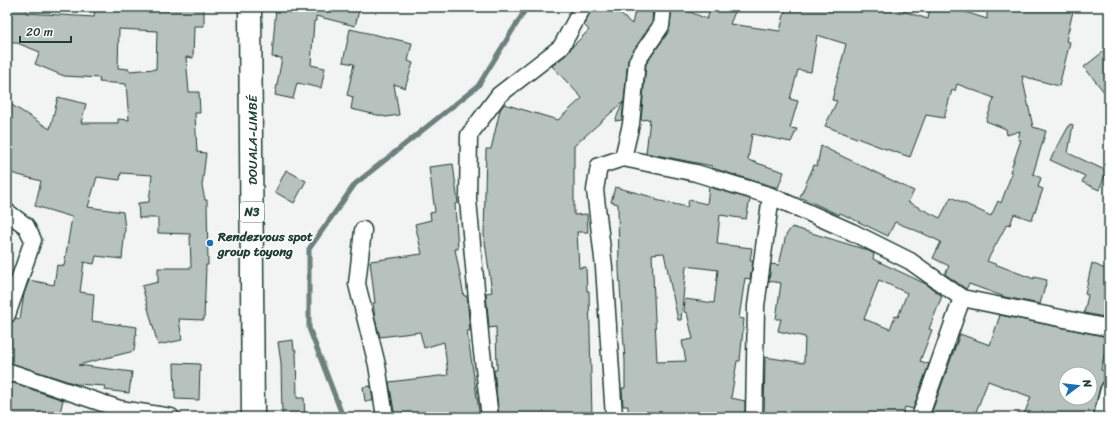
<svg xmlns="http://www.w3.org/2000/svg" width="1116" height="424" font-family="Sriracha,sans-serif">
<rect width="100%" height="100%" fill="#f2f3f3"/>
<filter id="ink" filterUnits="userSpaceOnUse"><feTurbulence type="fractalNoise" baseFrequency=".025" numOctaves="2"/><feDisplacementMap in="SourceGraphic" scale="8" xChannelSelector="R" yChannelSelector="G"/><feConvolveMatrix kernelMatrix="1 2 1 2 8 2 1 2 1" color-interpolation-filters="sRGB"/></filter>
<g filter="url(#ink)">
<g fill="none" stroke-linecap="round" stroke-linejoin="round">
<path stroke="#6d807b" stroke-width="5" d="M343,417L309,328V249L355,184L478,86L527,7"/>
</g>
<path fill="#b7c1bd" stroke="#1f3d34" fill-rule="evenodd" d="M7,7H28L26,13L94,17L95,7H204V26H194L193,58L186,57L189,92H199L200,113H195L197,152L206,153L202,186L205,200H207L208,265H206L204,320L179,319L182,340L158,345L142,286L158,282V268H191L190,234L158,233V218H139L138,203L149,202L152,175L121,173L120,180L97,177L88,207L123,212L125,229L122,259L96,256L94,264L84,262L80,292L94,294L92,321L137,327L134,351L78,365L132,372L129,393L104,390L105,386L76,384L7,362V338L11,323L16,318L20,319L24,294L29,280L54,285L57,265L64,266L72,217L35,206L41,181L7,172V102L50,129L58,97L86,104L81,123H118V119L129,120L126,84L99,82L100,78L64,76L35,64L40,52L17,43H7ZM119,29L157,31L156,69L129,71V69L118,68Z
M276,7H360L355,26L316,16V21H314L311,65L325,68L321,88L297,83L293,99L275,95L282,58L272,57Z
M592,7H612L632,24L636,7H653L652,23L628,60L622,120L615,121L623,102L574,146V215L587,214L588,232H577L579,268L586,267L587,291H589L592,417H499L494,370H497L496,327L489,328L486,293L492,292L484,235L486,149H491L500,110L504,104L558,120L582,98L552,66L567,54L572,47L589,30L584,25Z
M672,7H678L707,19L711,7H737L730,24L780,31L786,7H890L928,19L930,7H959V10L987,19V7H1074L1066,41L1070,42L1059,86L1022,76L1033,127L1046,131L1033,174L1041,178L1038,187L1043,189L1032,220L1014,214L1010,225L1007,224L987,261L1034,279V277L1047,280L1040,304L1005,297L969,284L966,289L945,274L949,266L933,258L941,242L922,233L895,222L888,236L840,213L839,215L800,197L814,165L817,166L821,146L914,191L908,202L940,218L951,197L991,216L998,201L1001,203L1012,173L1010,172L1021,140H1018L1020,131L1007,135L1006,129L986,121L994,98L957,84L955,91L952,90L944,118L926,115L910,157L883,148L825,126L837,101L832,100L846,44L817,35L811,72L798,70L790,99L798,101L790,128L797,129L791,142L752,134L748,160L784,172L778,188L712,168V166L646,153L650,119L641,120L646,64L669,31Z
M350,29L412,43L408,61L413,63L405,88L394,84L399,115L386,117L351,109L353,97L347,95L354,64L343,62Z
M1109,47V98L1084,67Z
M1070,124L1073,125L1068,153L1107,171L1099,190L1082,182L1085,176L1050,160Z
M453,164L458,203L455,204L458,249H455L464,296H467L470,331H467L480,417H395L389,382L448,375L444,342L424,348L420,332L380,337L375,319L373,303H375L370,261L422,254L415,224L431,220L430,213L435,212L429,167Z
M286,170L306,181L294,203L275,192Z
M615,187L656,198V200L687,207L689,200L707,204L709,187L750,199L746,219L720,215L717,244L752,248L750,261H753L750,279L745,278L739,318L744,319L740,361H737L731,398L745,401V417H628V406H623L622,388H625V361L619,270L618,204L611,202ZM664,253L678,320H681L686,266L718,270L714,303L685,299L684,312L687,313L693,339L682,341L686,361L657,362L652,254Z
M792,227L867,250L874,254L873,259L926,284L942,296L929,329L932,330L920,361L929,364L913,409L905,407L902,417H764L765,357L804,363L805,337L778,331L781,319H776L781,283L769,281L771,264L779,265L786,235ZM879,280L907,293L898,317L895,316L890,329L864,319Z
M1092,263L1109,271V318L1084,313L1088,295L1085,294Z
M1000,315L1108,337L1101,370L1108,371L1106,380L1100,387L1093,417H1023L1031,397L988,381L974,417H930L960,334L990,345ZM1066,374H1090V398H1066Z
M293,340L294,350H296L297,398H304L305,417H283L282,414L281,363L278,342Z
M174,363L200,364L199,400L175,399Z
M7,381L63,400L59,417H7Z
M371,386L373,401H365L363,387Z"/>
<g fill="none" stroke-linecap="round" stroke-linejoin="round">
<g stroke="#1f3d34" stroke-width="19">
<path id="street" d="M663,7L661,26L637,61L631,124L623,158L696,173L771,196
M7,212L26,226L33,240L7,315
M363,230L357,284L377,365L385,417
M962,298L1109,328
M7,371L120,409L171,417
M490,417L481,344L468,200L469,135L499,95L561,47L583,7
M614,417L604,267L595,190L599,166L623,158
M754,417L756,306L771,196L852,232L910,261L962,298L920,417
M1102,417L1109,389"/>
</g>
<g stroke="#1f3d34" stroke-width="25">
<path id="highway" d="M250,7L253,417"/>
</g>
<use href="#street" stroke="#fff" stroke-width="16"/>
<use href="#highway" stroke="#fff" stroke-width="22"/>
</g>
</g>
<circle fill="#1f6fb2" stroke="#fff" stroke-width="1.5" cx="210" cy="243" r="4"/>
<g text-anchor="middle" dominant-baseline="central" stroke-width="3" stroke-linejoin="round" paint-order="stroke">
<rect fill="#fff" stroke="#627771" stroke-width="1" x="240" y="202" width="24" height="20" rx="3"/>
<g font-size="12" font-weight="bold" fill="#1f3d34">
<text x="252" y="212">N3</text>
</g>
<g font-size="13" fill="#1f3d34" stroke="#fff">
<text transform="translate(252 140) rotate(-90)">DOUALA-LIMBÉ</text>
</g>
<g font-size="13" font-weight="bold" fill="#1f3d34" stroke="#fff" text-anchor="start">
<text x="218" y="236">Rendezvous spot<tspan x="218" dy="15">group toyong</tspan></text>
</g>
</g>
<rect width="1116" height="424" fill="none" stroke="#fff" stroke-width="24"/>
<rect x="12" y="12" width="1092" height="400" fill="none" stroke="#1f3d34" stroke-width="1.5" filter="url(#ink)"/>
<g transform="translate(1078 386) rotate(75)"><circle r="19" fill="#ffffff" stroke="#a5b1ae"/>
<path d="M0-3L7 15L0 10L-7 15Z" fill="#1f6fb2"/>
<text y="-6" font-size="11" font-weight="bold" text-anchor="middle" fill="#1f3d34">N</text>
</g>
<path d="M20 36v6h51v-6" fill="none" stroke="#1f3d34" stroke-width="2"/>
<text x="26" y="36" font-size="12" fill="#1f3d34" stroke="#ffffff" stroke-width="3" paint-order="stroke">20 m</text>
</svg>
